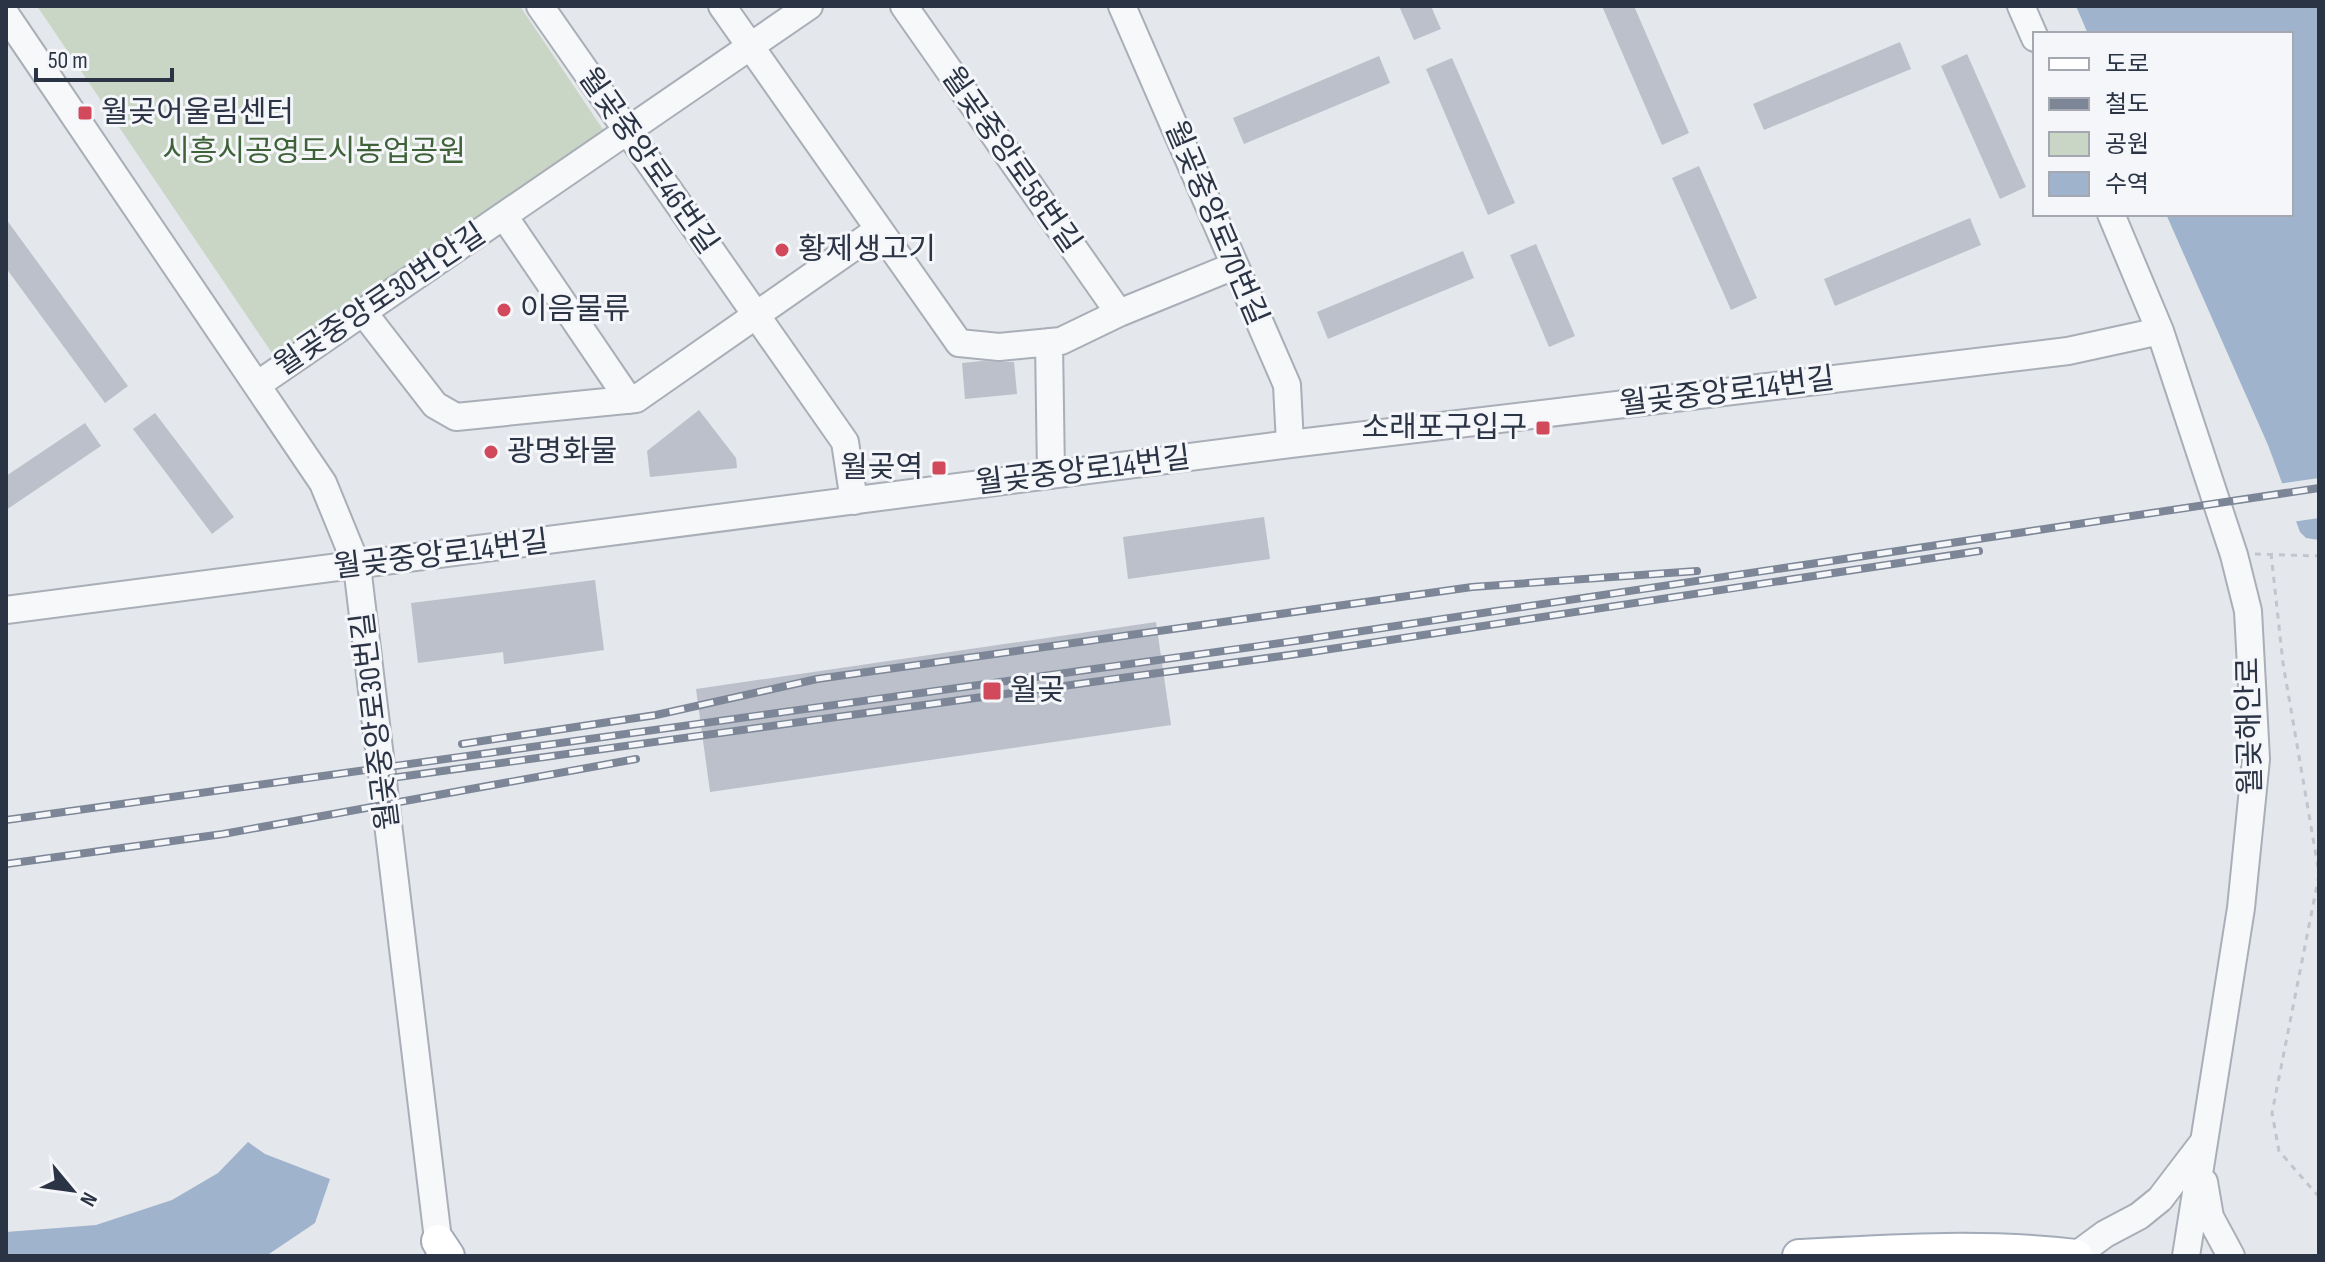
<svg xmlns="http://www.w3.org/2000/svg" width="2325" height="1262" font-family="'Sofia Sans Condensed','Noto Sans KR',sans-serif">
<rect width="100%" height="100%" fill="#e4e7ec"/>
<path fill="#c9d6c5" d="M37,6H520L604,131L274,356Z"/>
<path fill="#9fb4cc" d="M2076,6H2319V540L2306,538L2300,532L2268,445L2166,214H2291V34H2088Z
M248,1142L265,1154L330,1179L315,1223L266,1256H6V1232L96,1225L172,1200L218,1173Z"/>
<path fill="#e4e7ec" d="M2319,478V518L2292,522L2278,484Z"/>
<path fill="#bbc0ca" d="M1399,6H1431L1441,29L1414,40Z
M1602,6H1634L1689,133L1662,145Z
M1900,42L1911,69L1764,130L1753,104Z
M1967,54L2026,187L2000,199L1941,66Z
M1379,56L1390,83L1244,144L1233,118Z
M1452,58L1515,203L1488,215L1426,69Z
M1699,166L1757,298L1731,310L1672,178Z
M1970,218L1981,245L1835,306L1824,279Z
M6,219L128,386L105,403L6,268Z
M1536,244L1575,336L1549,347L1510,255Z
M1463,251L1474,278L1328,339L1317,312Z
M982,361L1014,362L1017,394L965,399L962,363Z
M699,410L736,458L737,468L650,477L647,451Z
M155,413L234,517L212,534L133,429Z
M85,423L101,446L6,510V476Z
M1264,517L1270,559L1128,579L1123,537Z
M595,580L604,650L504,664L503,652L418,663L411,603Z
M1156,622L1171,725L710,792L696,689Z"/>
<g fill="none" stroke-linecap="round" stroke-linejoin="round">
<g stroke="#a9aeb7" stroke-width="30">
<path id="minor" d="M540,6L845,442L854,501
M722,6L959,343L999,347L1061,341L1119,313L1234,266
M904,6L1119,313
M1122,6L1287,385L1290,444
M2021,6L2035,38
M6,15L323,483L357,566L440,1256
M2111,214L2160,331L2234,555L2248,611L2256,759L2241,908L2186,1256
M504,216L629,400
M363,312L435,405L456,417L636,399L878,230
M1049,342L1051,475
M257,385L809,6
M6,610L1290,444L2068,351L2160,331
M2204,1182L2210,1217L2231,1256
M2075,1256L2105,1234L2139,1216L2160,1199L2202,1144"/>
</g>
<g stroke="#a3abb8" stroke-width="36">
<path id="major" d="M438,1241L448,1256
M1799,1256C1892,1251 1984,1245 2076,1256"/>
</g>
<path stroke="#c2c5cb" stroke-width="3" stroke-dasharray="6 6" stroke-linecap="butt" d="M2271,553L2283,663L2319,873
M2255,554L2319,556
M2319,875L2272,1113L2279,1151L2319,1197"/>
<use href="#minor" stroke="#f7f8fa" stroke-width="26"/>
<use href="#major" stroke="#fff" stroke-width="32"/>
<g stroke="#7d8696" stroke-width="8">
<path id="rail" d="M462,744L656,715L817,679L1472,587L1697,571
M391,778L1304,653L1979,551
M6,820L1302,640L2319,488
M6,864L223,834L636,759"/>
</g>
<use href="#rail" stroke="#f4f6f9" stroke-width="5" stroke-dasharray="15" stroke-linecap="butt"/>
</g>
<g fill="#d1495b" stroke="#f4f6f9" stroke-width="3">
<rect x="77" y="105" width="16" height="16" rx="4"/>
<circle cx="782" cy="250" r="8"/>
<circle cx="504" cy="310" r="8"/>
<rect x="1535" y="420" width="16" height="16" rx="4"/>
<circle cx="491" cy="452" r="8"/>
<rect x="931" y="460" width="16" height="16" rx="4"/>
<rect x="982" y="681" width="20" height="20" rx="4"/>
</g>
<g text-anchor="middle" dominant-baseline="central" stroke-width="6" stroke-linejoin="round" paint-order="stroke">
<g font-size="30" fill="#2b3445" stroke="#f4f6f9" text-anchor="start">
<text x="101" y="113">월곶어울림센터</text>
<text x="798" y="250">황제생고기</text>
<text x="520" y="310">이음물류</text>
<text x="1527" y="428" text-anchor="end">소래포구입구</text>
<text x="507" y="452">광명화물</text>
<text x="923" y="468" text-anchor="end">월곶역</text>
<text x="1010" y="691">월곶</text>
</g>
<g font-size="30" fill="#3f6138" stroke="#f4f6f9">
<text x="314" y="152">시흥시공영도시농업공원</text>
</g>
<g font-size="30" fill="#2b3445" stroke="#f4f6f9">
<text transform="translate(1011 160) rotate(55)">월곶중앙로58번길</text>
<text transform="translate(648 161) rotate(55)">월곶중앙로46번길</text>
<text transform="translate(1216 223) rotate(67)">월곶중앙로70번길</text>
<text transform="translate(380 300) rotate(-34)">월곶중앙로30번안길</text>
<text transform="translate(1727 392) rotate(-7)">월곶중앙로14번길</text>
<text transform="translate(1083 471) rotate(-7)">월곶중앙로14번길</text>
<text transform="translate(441 555) rotate(-7)">월곶중앙로14번길</text>
<text transform="translate(376 721) rotate(-97)">월곶중앙로30번길</text>
<text transform="translate(2250 726) rotate(-91)">월곶해안로</text>
</g>
</g>
<rect width="2325" height="1262" fill="none" stroke="#2b3445" stroke-width="16"/>
<rect x="2033" y="32" width="260" height="184" fill="#f4f6f9" stroke="#a4a8b1" stroke-width="2"/>
<rect x="2049" y="58" width="40" height="12" fill="#ffffff" stroke="#a4a8b1" stroke-width="2"/>
<text x="2105" y="72" font-size="24" fill="#2b3445">도로</text>
<rect x="2049" y="98" width="40" height="12" fill="#7d8696" stroke="#a4a8b1" stroke-width="2"/>
<text x="2105" y="112" font-size="24" fill="#2b3445">철도</text>
<rect x="2049" y="132" width="40" height="24" fill="#c9d6c5" stroke="#a4a8b1" stroke-width="2"/>
<text x="2105" y="152" font-size="24" fill="#2b3445">공원</text>
<rect x="2049" y="172" width="40" height="24" fill="#9fb4cc" stroke="#a4a8b1" stroke-width="2"/>
<text x="2105" y="192" font-size="24" fill="#2b3445">수역</text>
<g transform="translate(72 1190) rotate(119)" stroke="#f4f6f9" stroke-width="6" paint-order="stroke">
<path d="M0-6L14 30L0 20L-14 30Z" fill="#2b3445"/>
<text y="-12" font-size="22" font-weight="bold" text-anchor="middle" fill="#2b3445">N</text>
</g>
<path d="M36 68v12h136v-12" fill="none" stroke="#2b3445" stroke-width="4"/>
<text x="48" y="68" font-size="24" fill="#2b3445" stroke="#f4f6f9" stroke-width="6" paint-order="stroke">50 m</text>
</svg>
